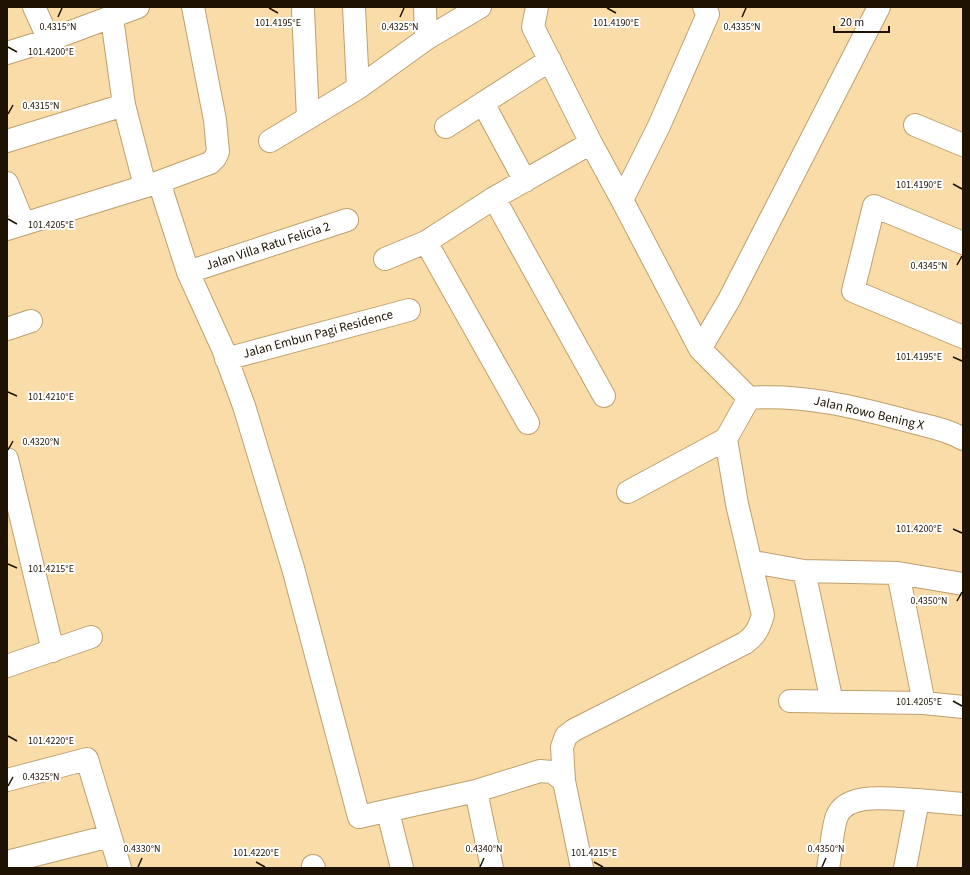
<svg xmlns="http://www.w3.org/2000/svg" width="970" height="875" font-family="'Source Sans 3',sans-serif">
<rect width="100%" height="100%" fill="#fadca8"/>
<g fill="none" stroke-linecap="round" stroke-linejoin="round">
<g stroke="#bca06e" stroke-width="24">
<path id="minor" d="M34,7L49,40
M354,7L358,88
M425,7L426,39
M537,7L533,27L591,143L622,200
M704,7L708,14L659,126L622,200L700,349L749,398
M303,10L308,118
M7,53L49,40L138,7
M483,103L525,181
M124,105L145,186
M915,125L963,145
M446,127L550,60
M7,141L124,105L112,18
M270,141L358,88L426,39L480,7
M159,182L188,272L223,349L244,406L293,568L359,817L476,791L540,771L552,772L564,781
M7,183L23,222
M494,198L604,396
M7,229L159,182L210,163L215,158L218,152L215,120L193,7
M426,242L528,423
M963,243L874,206L853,291L963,337
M385,259L426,242L494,198L591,143
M188,272L347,220
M7,329L31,321
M700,349L729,300L879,7
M226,359L409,310
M749,398C803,394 856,407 908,421C926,426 947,429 963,439
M7,459L53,651
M628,492L726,439L749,398
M759,563L804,571L898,573L963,584
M804,571L832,702
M898,573L924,703
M7,666L91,637
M790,701L924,703L963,707
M7,780L87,759L120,868
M476,791L492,868
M388,812L402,868
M7,862L110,836
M313,866L314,868
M582,868L564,781L562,747L566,736L574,730L745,643C756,635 759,628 763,615L737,504L726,439
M828,868C831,854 832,828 837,816C848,790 896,800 918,800
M905,868L918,800L963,804"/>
</g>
<use href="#minor" stroke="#fff" stroke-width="22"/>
</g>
<path fill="none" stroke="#1e1302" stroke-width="1.5" d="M269,8L278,13M607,8L616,13M58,17L62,8M400,17L404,8M742,17L746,8M8,47L17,52M8,114L13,105M953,184L962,189M8,219L17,224M957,265L962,256M953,357L962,361M8,392L17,396M8,450L13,441M953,529L962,533M8,564L17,568M957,601L962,592M953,701L962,706M8,736L17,741M8,786L13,777M256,862L265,867M594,862L603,867M138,867L142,858M480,867L484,858M822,867L826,858"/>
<g text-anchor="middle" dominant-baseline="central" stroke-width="4" stroke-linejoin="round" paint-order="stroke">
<g font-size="13" fill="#1e1302" stroke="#fff">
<text transform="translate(268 246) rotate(-18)">Jalan Villa Ratu Felicia 2</text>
<text transform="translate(318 334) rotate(-15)">Jalan Embun Pagi Residence</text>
<text transform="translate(869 413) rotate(13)">Jalan Rowo Bening X</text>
</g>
</g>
<g font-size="10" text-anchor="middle" fill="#1e1302" stroke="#fff" stroke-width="4" stroke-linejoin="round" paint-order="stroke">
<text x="278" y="26">101.4195°E</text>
<text x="616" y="26">101.4190°E</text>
<text x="58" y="30">0.4315°N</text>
<text x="400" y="30">0.4325°N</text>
<text x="742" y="30">0.4335°N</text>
<text x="51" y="55">101.4200°E</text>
<text x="41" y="109">0.4315°N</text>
<text x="919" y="188">101.4190°E</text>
<text x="51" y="228">101.4205°E</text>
<text x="929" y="269">0.4345°N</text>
<text x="919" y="360">101.4195°E</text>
<text x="51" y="400">101.4210°E</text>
<text x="41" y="445">0.4320°N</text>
<text x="919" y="532">101.4200°E</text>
<text x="51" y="572">101.4215°E</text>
<text x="929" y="604">0.4350°N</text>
<text x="919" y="705">101.4205°E</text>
<text x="51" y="744">101.4220°E</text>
<text x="41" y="780">0.4325°N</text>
<text x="142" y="852">0.4330°N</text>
<text x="484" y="852">0.4340°N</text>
<text x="826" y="852">0.4350°N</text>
<text x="256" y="856">101.4220°E</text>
<text x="594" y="856">101.4215°E</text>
</g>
<rect width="970" height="875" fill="none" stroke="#1e1302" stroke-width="16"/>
<path d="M834 26v6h55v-6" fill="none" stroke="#1e1302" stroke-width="2"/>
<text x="840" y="26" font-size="12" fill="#1e1302" stroke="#ffffff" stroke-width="3" paint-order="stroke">20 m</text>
</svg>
